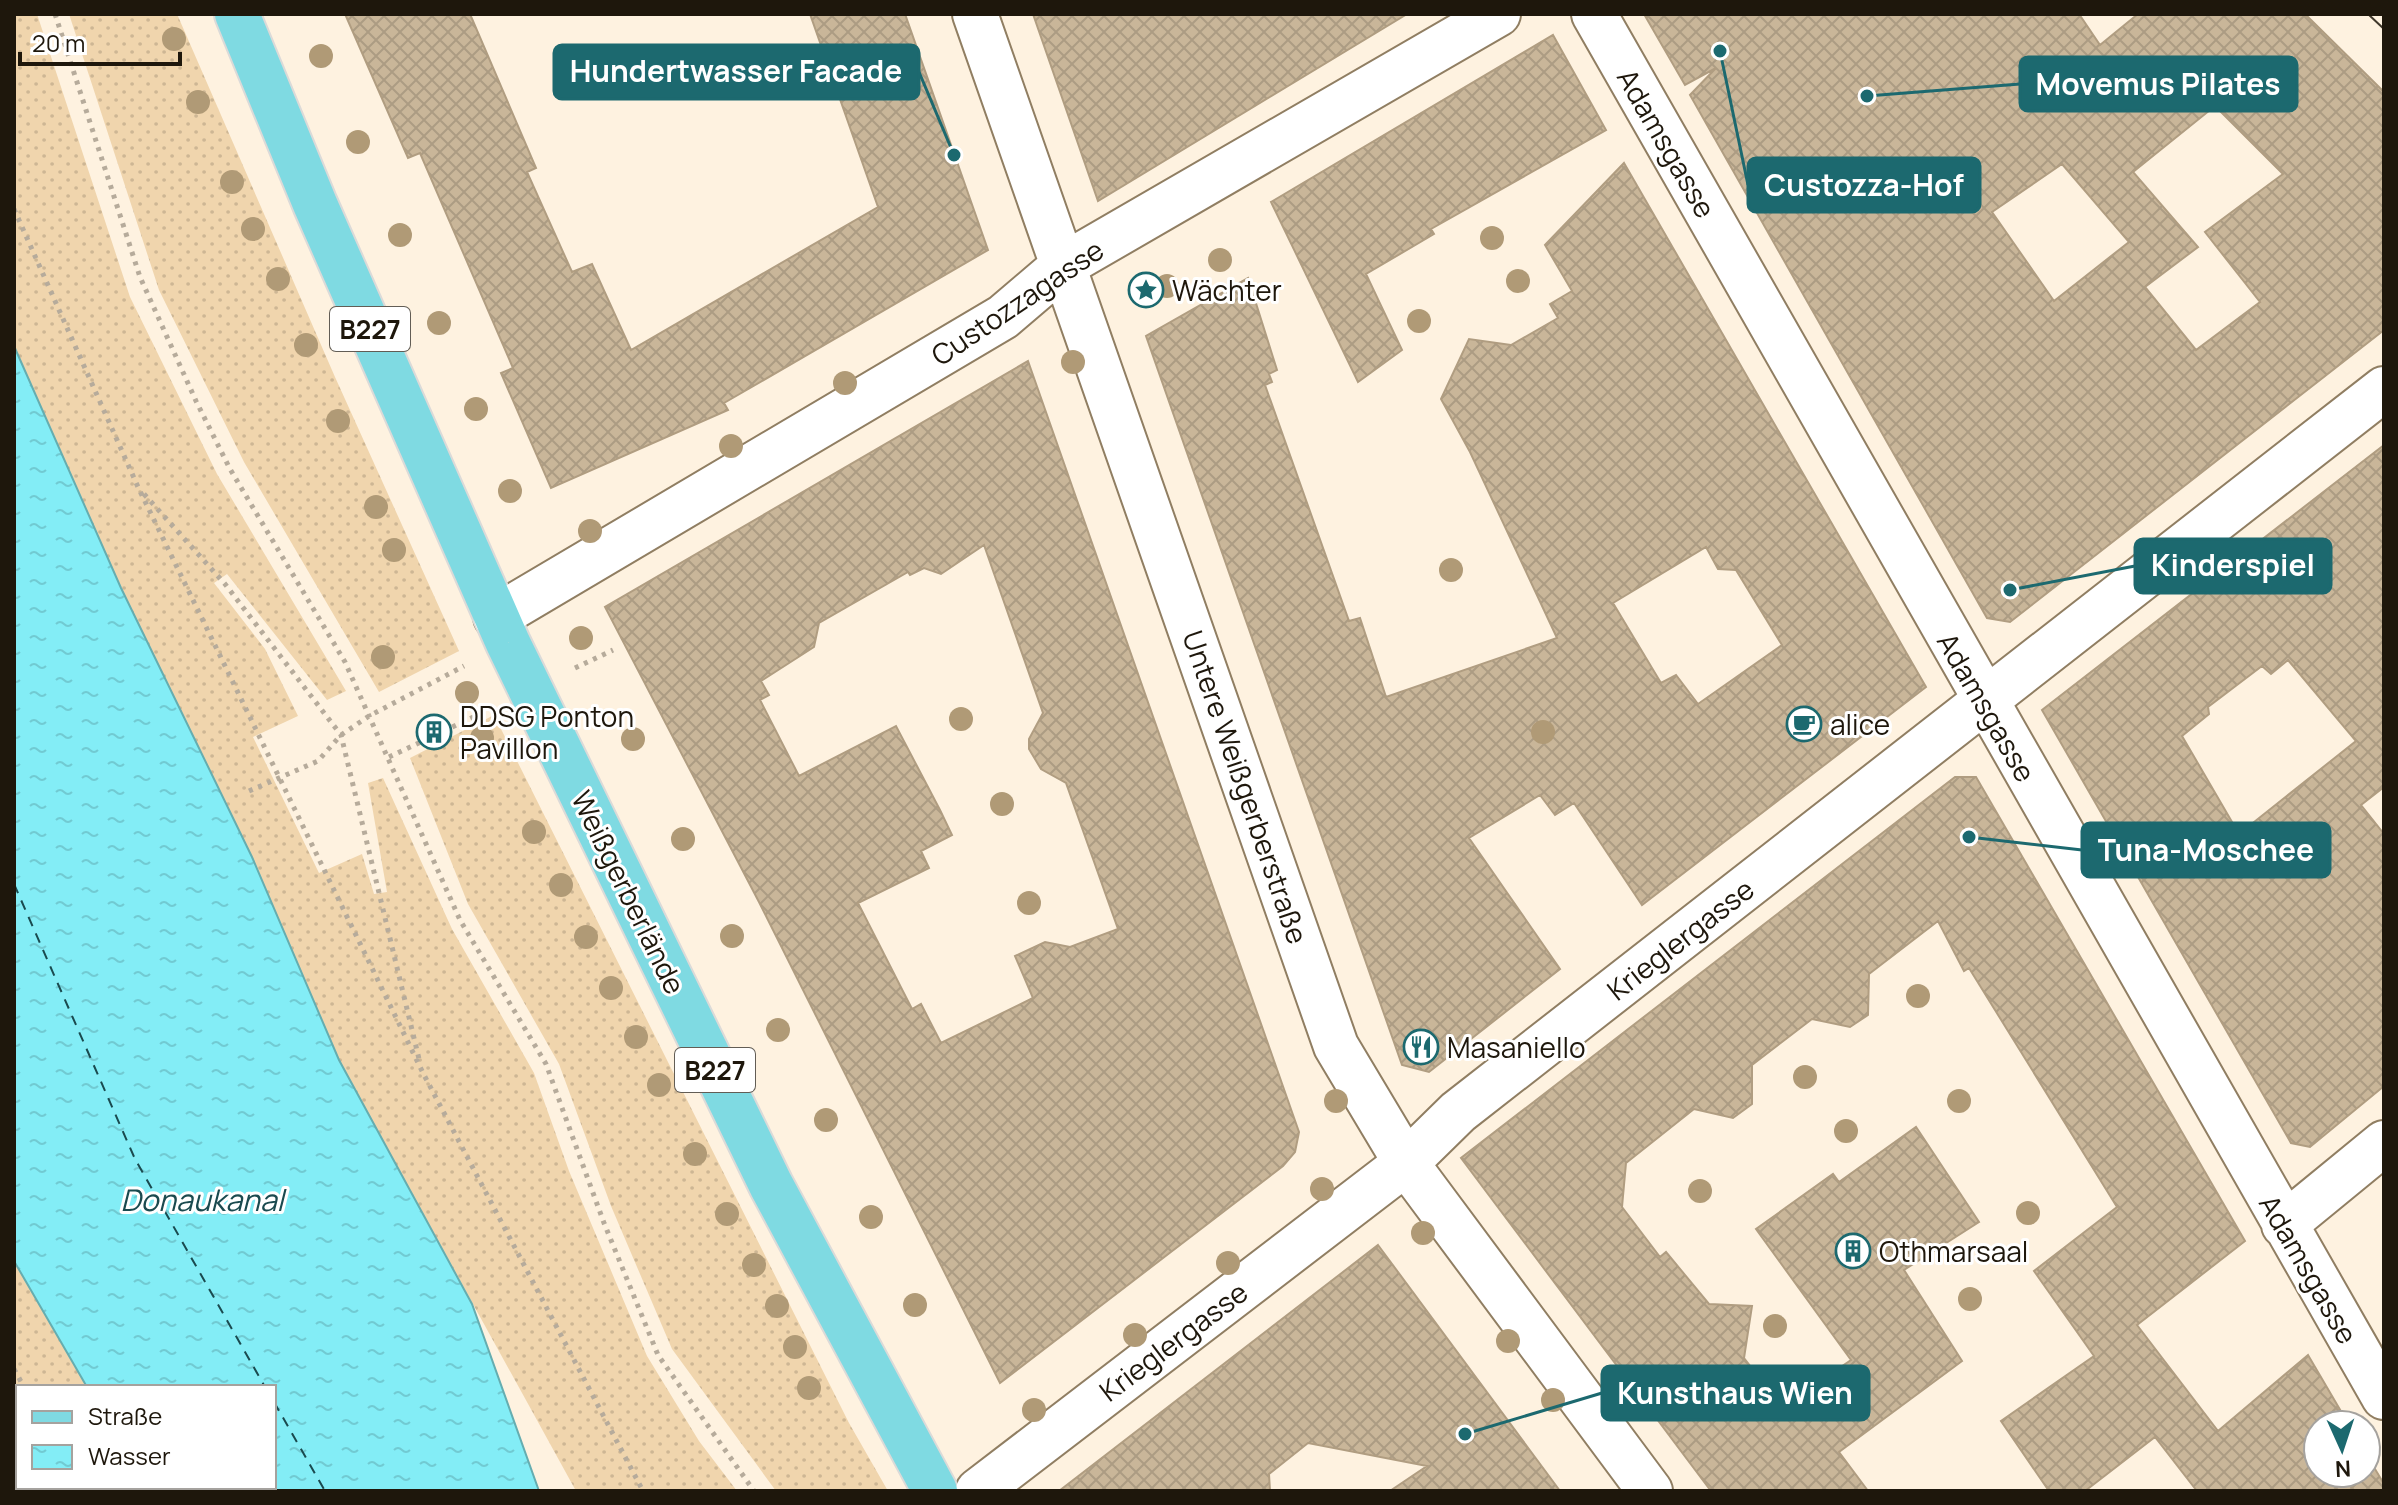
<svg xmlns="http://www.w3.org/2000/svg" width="2398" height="1505" font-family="Manrope,sans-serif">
<defs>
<pattern id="grass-dots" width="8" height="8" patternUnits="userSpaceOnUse" patternTransform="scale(2)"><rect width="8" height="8" fill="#f0d5ad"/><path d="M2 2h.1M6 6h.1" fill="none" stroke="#cdb694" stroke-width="1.8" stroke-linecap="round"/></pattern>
<pattern id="water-ripples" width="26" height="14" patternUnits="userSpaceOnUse" patternTransform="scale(2)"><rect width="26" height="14" fill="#83edf6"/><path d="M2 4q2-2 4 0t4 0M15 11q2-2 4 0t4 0" fill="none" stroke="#71cad2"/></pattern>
<pattern id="building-cross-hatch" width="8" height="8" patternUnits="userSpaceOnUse" patternTransform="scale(2)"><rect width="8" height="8" fill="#c9b699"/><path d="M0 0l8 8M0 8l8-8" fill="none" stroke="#ac9c83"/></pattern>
</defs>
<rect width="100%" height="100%" fill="#fef2e0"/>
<path fill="url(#grass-dots)" d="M14,14H37L130,297L217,474L346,691L327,700L227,574L214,583L265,649L298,716L253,737L319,873L362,854L374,894L387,892L368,783L383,778L452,929L534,1073L569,1171L647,1356L699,1441L737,1491H576L339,1061L252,857L121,588L14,346Z
M69,14H177L335,377L459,651L379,692L244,462L159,290Z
M494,715L849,1423L888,1491H776L672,1349L611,1206L559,1064L468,904L410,758Z
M14,1261L87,1387H18V1487H145L147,1491H14Z"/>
<path fill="url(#water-ripples)" stroke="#65adb0" stroke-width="2" d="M14,346L121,588L252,857L339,1060L472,1304L539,1491H147L145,1487H274V1387H87L14,1261Z"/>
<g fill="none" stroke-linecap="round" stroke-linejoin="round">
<path stroke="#1a4a4f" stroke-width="2" stroke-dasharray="10 8" stroke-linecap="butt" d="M14,884L135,1159L265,1387
M274,1402L325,1491"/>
</g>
<path fill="url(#building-cross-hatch)" stroke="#b09d81" stroke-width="2" fill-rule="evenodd" d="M345,14H470L536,168L527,172L572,272L592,264L631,350L878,207L810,14H905L988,250L724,403L728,410L551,488L501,373L513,368L420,153L408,158Z
M1033,14H1407L1098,201Z
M1644,14H2079L2100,45L2138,14H2305L2384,92V330L2010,622L1987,618L1690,95L1716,68L1685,85ZM2215,106L2283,174L2205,232L2260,302L2196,350L2145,287L2198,247L2133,172ZM2062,164L2129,242L2054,301L1992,212Z
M1553,35L1606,130L1431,229L1434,234L1366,274L1402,350L1358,382L1271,202Z
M1624,163L1926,687L1642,905L1574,803L1555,815L1540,795L1469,838L1560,969L1429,1072L1402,1065L1146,336L1248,278L1277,370L1269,374L1272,382L1265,385L1349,621L1360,618L1386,697L1557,638L1470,452L1441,399L1469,339L1511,345L1558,318L1550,304L1572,291L1545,245ZM1706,547L1718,569L1736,570L1782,645L1698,704L1676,675L1661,683L1613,603Z
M1028,361L1299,1132L1295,1152L1283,1166L1000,1383L759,902L605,607ZM984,545L1043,713L1029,739V749L1041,769L1066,783L1118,929L1070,947L1045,942L1015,956L1033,998L941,1043L921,1004L912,1009L858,903L929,868L921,851L952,835L940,810L896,726L799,776L760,700L769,695L761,681L814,647L819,623L908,572L910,575L924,568L941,574Z
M2384,445V787L2361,805L2384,834V1086L2310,1147L2291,1143L2042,710ZM2288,660L2356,741L2239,834L2182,736L2209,714L2208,707L2262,666L2271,674Z
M1955,777H1976L2245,1241L2137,1325L2218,1431L2308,1355L2349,1425H2318V1473H2366V1454L2384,1484V1491H2197L2155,1437L2085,1491H2049L2001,1421L2094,1356L2034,1271L2117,1207L1969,968L1964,971L1938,921L1869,974L1868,1015L1850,1027L1812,1019L1752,1065V1104L1733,1118L1694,1109L1626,1163L1622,1207L1660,1257L1666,1252L1709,1304L1752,1306L1744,1358L1782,1407L1851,1360L1756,1229L1833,1174L1839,1182L1916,1127L1979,1222L1904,1270L1962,1361L1839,1452L1868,1491H1711L1461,1158Z
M1378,1245L1560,1491H1390L1427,1466L1308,1443L1269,1474L1270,1491H1059Z"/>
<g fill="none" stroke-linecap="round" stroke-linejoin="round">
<g stroke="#907e62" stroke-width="48">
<path id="minor" d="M975,14L1336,1046L1406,1163L1650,1491
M1594,14L2384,1397
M496,617L1003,317L1064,265L1498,14
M2284,1225L2384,1143
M978,1491L1406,1163L1458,1112L2384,389"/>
</g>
<g stroke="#dbdad8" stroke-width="48">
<path id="primary" d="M237,14L315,204L508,643L771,1185L935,1491"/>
</g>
<path stroke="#b6ab9b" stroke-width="5" stroke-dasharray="4 6" stroke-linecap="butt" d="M55,14L140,277L196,401L230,469L345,662L460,920L546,1064L604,1223L658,1355L754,1491
M14,209L138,487L423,1073L643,1491
M144,494L225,584L341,735L420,1063
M575,668L613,650
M389,757L486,711
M249,791L318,761L341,735L369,716L464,666
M14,1369L24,1387
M78,1487L80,1491"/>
<use href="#minor" stroke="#fff" stroke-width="44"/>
<use href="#primary" stroke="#7fdae2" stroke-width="44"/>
<path stroke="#40382c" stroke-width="2" d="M2368,14L2384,29"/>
</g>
<g fill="#b09a76">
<circle cx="174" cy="39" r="12"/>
<circle cx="321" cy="56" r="12"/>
<circle cx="198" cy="102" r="12"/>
<circle cx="358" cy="142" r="12"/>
<circle cx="232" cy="182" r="12"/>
<circle cx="253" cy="229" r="12"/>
<circle cx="400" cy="235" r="12"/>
<circle cx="1492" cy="238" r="12"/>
<circle cx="1220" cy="260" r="12"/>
<circle cx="278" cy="279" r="12"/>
<circle cx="1518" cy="281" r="12"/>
<circle cx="1167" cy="286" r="12"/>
<circle cx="1419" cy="321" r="12"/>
<circle cx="439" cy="323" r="12"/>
<circle cx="306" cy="345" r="12"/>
<circle cx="1073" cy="362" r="12"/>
<circle cx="845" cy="383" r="12"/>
<circle cx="476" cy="409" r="12"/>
<circle cx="338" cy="421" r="12"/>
<circle cx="731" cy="446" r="12"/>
<circle cx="510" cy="491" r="12"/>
<circle cx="376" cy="507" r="12"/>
<circle cx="590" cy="531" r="12"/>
<circle cx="394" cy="550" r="12"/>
<circle cx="1451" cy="570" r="12"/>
<circle cx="581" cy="638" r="12"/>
<circle cx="383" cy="657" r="12"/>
<circle cx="467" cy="693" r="12"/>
<circle cx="961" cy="719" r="12"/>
<circle cx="1543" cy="732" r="12"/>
<circle cx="482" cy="738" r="12"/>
<circle cx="633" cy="739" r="12"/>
<circle cx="1002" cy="804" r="12"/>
<circle cx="534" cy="832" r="12"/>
<circle cx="683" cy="839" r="12"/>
<circle cx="561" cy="885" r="12"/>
<circle cx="1029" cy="903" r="12"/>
<circle cx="732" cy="936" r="12"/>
<circle cx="586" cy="937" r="12"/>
<circle cx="611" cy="988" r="12"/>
<circle cx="1918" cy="996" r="12"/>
<circle cx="778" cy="1030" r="12"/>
<circle cx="636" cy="1037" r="12"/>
<circle cx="1805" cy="1077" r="12"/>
<circle cx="659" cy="1085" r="12"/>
<circle cx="1336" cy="1101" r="12"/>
<circle cx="1959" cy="1101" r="12"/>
<circle cx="826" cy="1120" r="12"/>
<circle cx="1846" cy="1131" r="12"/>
<circle cx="695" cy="1154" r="12"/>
<circle cx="1322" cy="1189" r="12"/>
<circle cx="1700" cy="1191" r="12"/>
<circle cx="2028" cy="1213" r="12"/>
<circle cx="727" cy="1214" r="12"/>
<circle cx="871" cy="1217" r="12"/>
<circle cx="1423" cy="1233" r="12"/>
<circle cx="1228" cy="1263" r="12"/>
<circle cx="754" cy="1265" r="12"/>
<circle cx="1970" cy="1299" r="12"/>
<circle cx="915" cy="1305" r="12"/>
<circle cx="777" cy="1306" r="12"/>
<circle cx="1775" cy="1326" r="12"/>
<circle cx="1135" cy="1335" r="12"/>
<circle cx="1508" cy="1341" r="12"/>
<circle cx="795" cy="1347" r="12"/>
<circle cx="809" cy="1388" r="12"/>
<circle cx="1553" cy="1400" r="12"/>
<circle cx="1034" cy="1410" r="12"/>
</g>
<defs>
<g id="sight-ring" transform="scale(1.8)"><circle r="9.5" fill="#fff" stroke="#1c696f" stroke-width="1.5"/><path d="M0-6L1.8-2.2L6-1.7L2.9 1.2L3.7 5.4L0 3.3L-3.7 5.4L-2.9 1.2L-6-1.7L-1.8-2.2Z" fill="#1c696f"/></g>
<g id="cafe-ring" transform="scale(1.8)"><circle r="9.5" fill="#fff" stroke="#1c696f" stroke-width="1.5"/><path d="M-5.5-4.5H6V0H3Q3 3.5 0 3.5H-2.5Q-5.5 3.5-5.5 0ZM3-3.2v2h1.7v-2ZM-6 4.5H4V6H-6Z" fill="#1c696f"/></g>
<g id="building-ring" transform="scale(1.8)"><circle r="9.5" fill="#fff" stroke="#1c696f" stroke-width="1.5"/><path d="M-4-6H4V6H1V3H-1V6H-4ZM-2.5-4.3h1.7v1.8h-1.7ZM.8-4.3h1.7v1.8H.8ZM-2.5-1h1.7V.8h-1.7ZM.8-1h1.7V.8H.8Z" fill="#1c696f"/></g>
<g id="restaurant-ring" transform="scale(1.8)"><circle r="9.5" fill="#fff" stroke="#1c696f" stroke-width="1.5"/><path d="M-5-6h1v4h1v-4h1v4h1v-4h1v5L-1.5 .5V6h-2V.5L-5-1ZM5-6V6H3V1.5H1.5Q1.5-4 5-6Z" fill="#1c696f"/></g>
</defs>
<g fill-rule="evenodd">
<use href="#sight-ring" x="1146" y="290"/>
<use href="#cafe-ring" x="1804" y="724"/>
<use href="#building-ring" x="434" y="732"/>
<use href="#restaurant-ring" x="1421" y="1047"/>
<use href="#building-ring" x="1853" y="1251"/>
</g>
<g text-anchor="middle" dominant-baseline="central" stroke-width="6" stroke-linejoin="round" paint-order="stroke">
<g fill="#fff" stroke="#625d55" stroke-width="2">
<rect x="330" y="307" width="80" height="44" rx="6"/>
<rect x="675" y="1048" width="80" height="44" rx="6"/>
</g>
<g font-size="26" font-weight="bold" fill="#1e170c">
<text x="370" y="329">B227</text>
<text x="715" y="1070">B227</text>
</g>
<g font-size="28" fill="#1e170c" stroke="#fff">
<text transform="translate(1667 143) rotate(60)">Adamsgasse</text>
<text transform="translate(1017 302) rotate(-34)">Custozzagasse</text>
<text transform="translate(1987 707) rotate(60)">Adamsgasse</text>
<text transform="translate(1246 787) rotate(71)">Untere Weißgerberstraße</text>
<text transform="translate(629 892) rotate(64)">Weißgerberlände</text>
<text transform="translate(1680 939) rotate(-38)">Krieglergasse</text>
<text transform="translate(2309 1269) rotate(60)">Adamsgasse</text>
<text transform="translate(1173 1341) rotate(-37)">Krieglergasse</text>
</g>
<g font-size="28" fill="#1e170c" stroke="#fff" text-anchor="start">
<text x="1172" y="290">Wächter</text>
<text x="460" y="716">DDSG Ponton<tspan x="460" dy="32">Pavillon</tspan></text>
<text x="1830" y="724">alice</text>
<text x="1447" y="1047">Masaniello</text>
<text x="1879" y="1251">Othmarsaal</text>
</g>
<g font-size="30" font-style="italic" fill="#1a4a4f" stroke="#fff">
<text x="202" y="1199">Donaukanal</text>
</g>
</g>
<path fill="none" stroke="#1c696f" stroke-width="3" d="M954 155L919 72M1867 96L2020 84M1720 51L1748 185M2010 590L2135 566M1969 837L2082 850M1465 1434L1602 1393"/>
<g fill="#1c696f" stroke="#fff" stroke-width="3">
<circle cx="954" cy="155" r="8"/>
<circle cx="1867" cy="96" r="8"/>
<circle cx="1720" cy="51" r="8"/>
<circle cx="2010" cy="590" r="8"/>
<circle cx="1969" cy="837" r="8"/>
<circle cx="1465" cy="1434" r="8"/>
</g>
<g fill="#1c696f" stroke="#1c696f" stroke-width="3">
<rect x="554" y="45" width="365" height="54" rx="8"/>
<rect x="2020" y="57" width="277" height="54" rx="8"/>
<rect x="1748" y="158" width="232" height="54" rx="8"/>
<rect x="2135" y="539" width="196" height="54" rx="8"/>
<rect x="2082" y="823" width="248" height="54" rx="8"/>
<rect x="1602" y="1366" width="267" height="54" rx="8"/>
</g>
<g font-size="30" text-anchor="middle" font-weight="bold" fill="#fff">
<text x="736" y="82">Hundertwasser Facade</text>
<text x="2158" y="95">Movemus Pilates</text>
<text x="1864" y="196">Custozza-Hof</text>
<text x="2233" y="576">Kinderspiel</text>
<text x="2206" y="861">Tuna-Moschee</text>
<text x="1735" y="1404">Kunsthaus Wien</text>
</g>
<rect width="2398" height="1505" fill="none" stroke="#1e170c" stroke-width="32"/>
<rect x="16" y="1385" width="260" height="104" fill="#ffffff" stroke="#a5a29e" stroke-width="2"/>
<rect x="32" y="1411" width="40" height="12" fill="#7fdae2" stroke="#a5a29e" stroke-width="2"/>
<text x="88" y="1425" font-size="24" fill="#1e170c">Straße</text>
<rect x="32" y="1445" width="40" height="24" fill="url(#water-ripples)" stroke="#a5a29e" stroke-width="2"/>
<text x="88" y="1465" font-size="24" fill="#1e170c">Wasser</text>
<g transform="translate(2342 1449) rotate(177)"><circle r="38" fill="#ffffff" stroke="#a5a29e" stroke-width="2"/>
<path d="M0-6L14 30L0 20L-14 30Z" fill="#1c696f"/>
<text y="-12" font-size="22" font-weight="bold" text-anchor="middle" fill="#1e170c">N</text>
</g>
<path d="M20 52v12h160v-12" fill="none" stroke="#1e170c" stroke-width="4"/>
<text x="32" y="52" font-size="24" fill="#1e170c" stroke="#ffffff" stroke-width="6" paint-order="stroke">20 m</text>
</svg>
